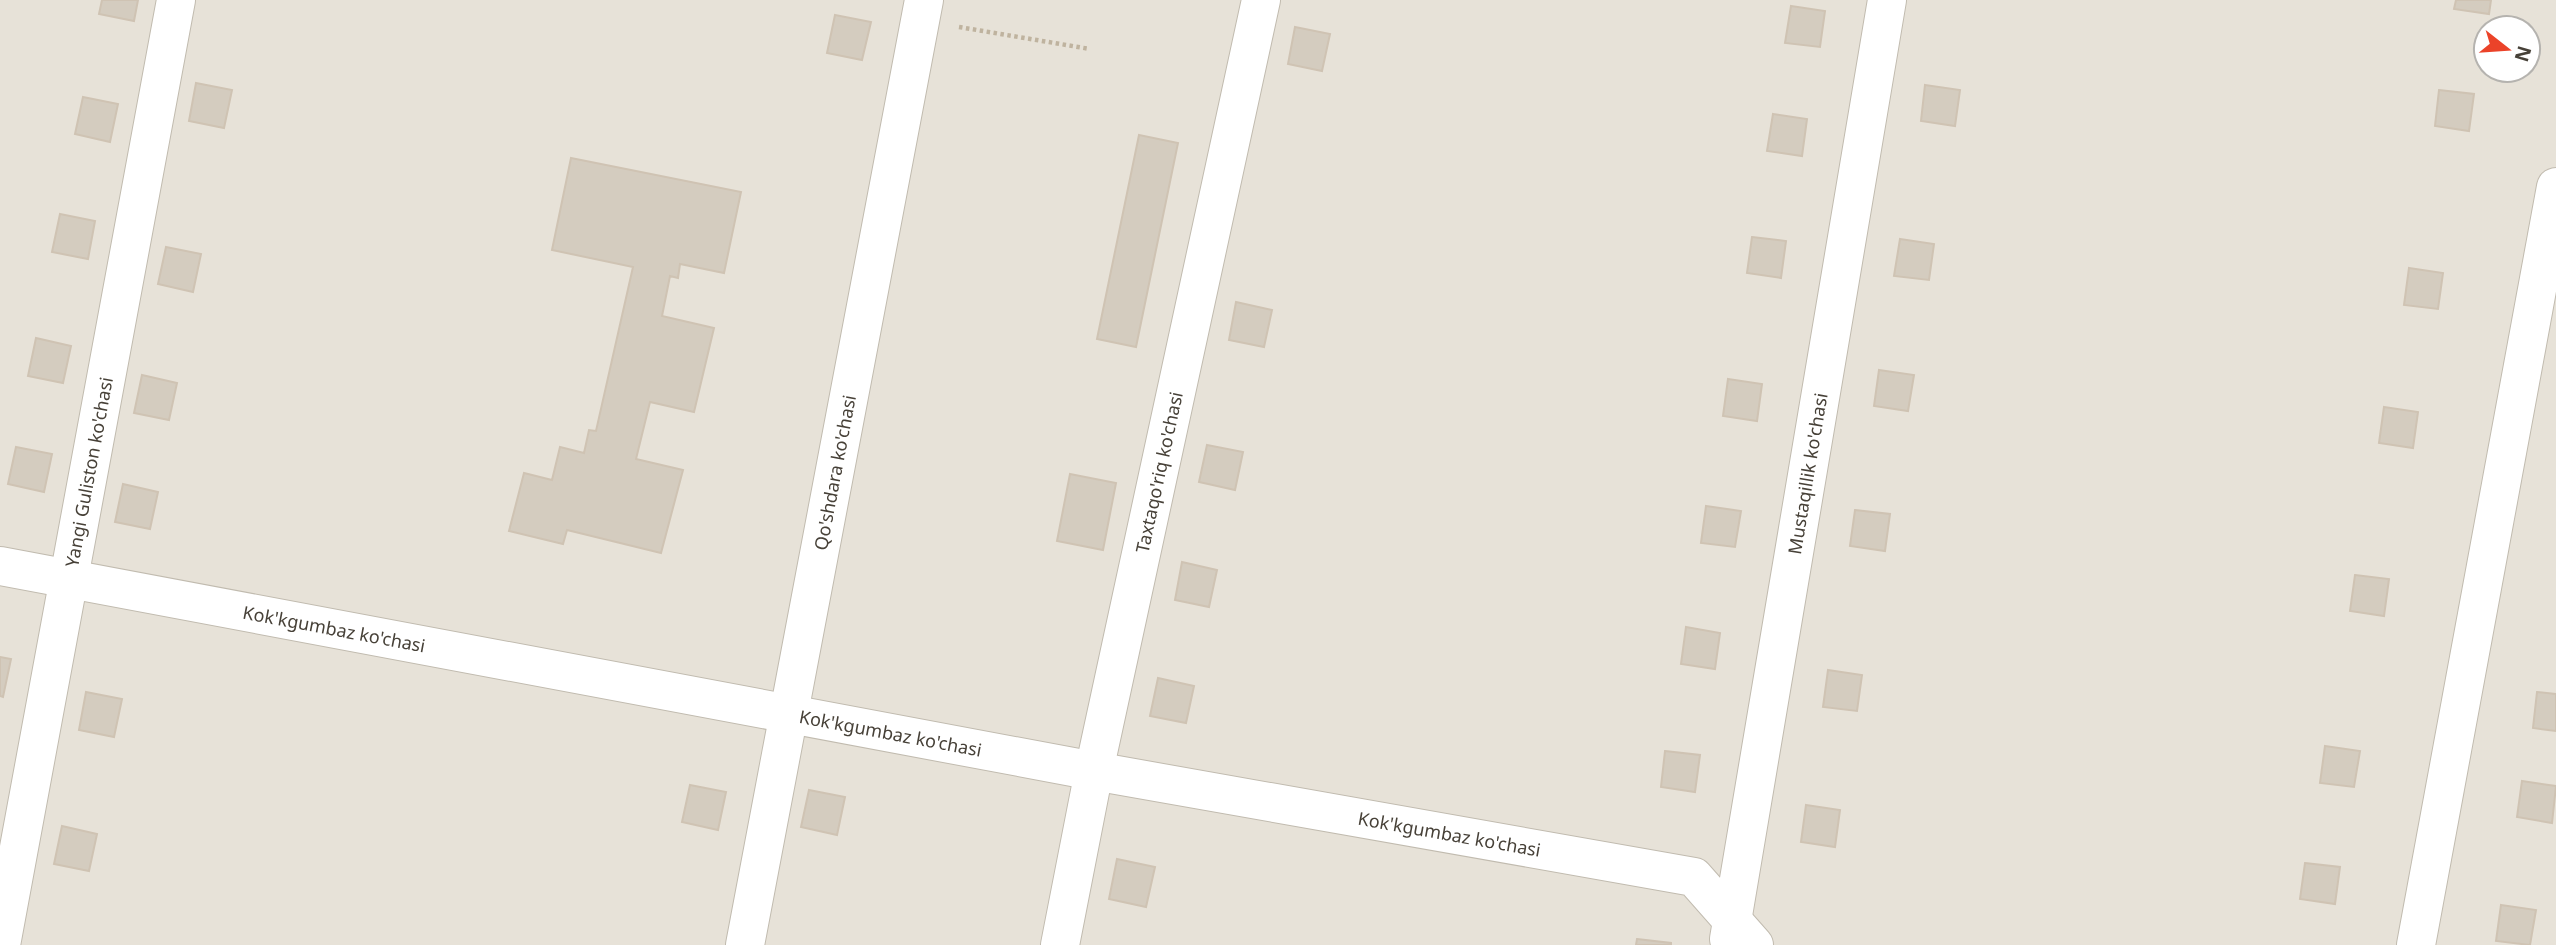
<svg xmlns="http://www.w3.org/2000/svg" width="2556" height="945" font-family="'Noto Sans',sans-serif">
<rect width="100%" height="100%" fill="#f3f0e9"/>
<path fill="#e7e2d8" fill-rule="evenodd" d="M0,0H2556V945H0ZM2486,28H2528V70H2486Z"/>
<path fill="#d4ccbf" stroke="#cfc3b3" stroke-width="2" d="M102,0H138L134,21L99,14Z
M2456,0H2491L2489,14L2454,9Z
M1791,6L1825,11L1820,47L1785,43Z
M835,15L871,22L862,60L827,53Z
M1295,27L1330,34L1322,71L1288,64Z
M196,83L232,90L224,128L189,121Z
M1925,85L1960,90L1955,126L1921,121Z
M2439,90L2474,94L2469,131L2435,126Z
M83,97L118,104L110,142L75,134Z
M1773,114L1807,119L1802,156L1767,151Z
M1139,135L1178,143L1136,347L1097,339Z
M571,158L741,192L724,273L680,264L678,278L670,276L662,316L714,328L694,412L650,402L636,459L683,470L661,553L567,530L563,544L509,531L524,473L552,480L560,447L584,453L589,430L596,431L633,267L552,250Z
M60,214L95,221L88,259L52,252Z
M1752,237L1786,241L1781,278L1747,273Z
M1900,239L1934,244L1929,280L1894,276Z
M166,247L201,254L193,292L158,284Z
M2409,268L2443,273L2438,309L2404,305Z
M1236,302L1272,310L1264,347L1229,340Z
M36,338L71,346L63,383L28,376Z
M1879,370L1914,375L1908,411L1874,406Z
M142,375L177,383L169,420L134,413Z
M1728,379L1762,384L1757,421L1723,416Z
M2384,407L2418,412L2413,448L2379,443Z
M1207,445L1243,452L1235,490L1199,482Z
M16,447L52,454L44,492L8,484Z
M1070,474L1116,483L1103,550L1057,541Z
M123,484L158,492L150,529L115,522Z
M1706,506L1741,511L1735,547L1701,543Z
M1855,510L1890,514L1885,551L1850,546Z
M1182,562L1217,570L1209,607L1175,600Z
M2355,575L2389,579L2384,616L2350,611Z
M1686,627L1720,633L1715,669L1681,664Z
M0,657L11,659L3,697L0,696Z
M1828,670L1862,675L1857,711L1823,707Z
M1158,678L1194,686L1186,723L1150,716Z
M86,692L122,699L114,737L79,730Z
M2537,692L2556,694V731L2533,728Z
M2325,746L2360,751L2354,787L2320,783Z
M1665,751L1700,755L1695,792L1661,787Z
M2522,781L2556,786L2552,823L2517,817Z
M690,785L726,792L718,830L682,822Z
M809,790L845,797L837,835L801,827Z
M1806,805L1840,810L1835,847L1801,842Z
M62,826L97,834L89,871L54,864Z
M1117,859L1155,867L1146,907L1109,899Z
M2305,863L2340,867L2335,904L2300,899Z
M2501,905L2536,910L2530,945L2496,941Z
M1637,939L1671,943V945H1636Z"/>
<g fill="none" stroke-linecap="round" stroke-linejoin="round">
<g stroke="#c1bbaf" stroke-width="40">
<g id="street">
<path id="s1" d="M0,566L1094,771L1694,877L1754,945"/>
<path id="s2" d="M1729,939L1887,0"/>
<path id="s3" d="M1,945L176,0"/>
<path id="s4" d="M745,945L924,0"/>
<path id="s5" d="M1060,945L1094,771L1261,0"/>
<path d="M2416,945L2556,187"/>
</g>
</g>
<path stroke="#bfb39f" stroke-width="4.5" stroke-dasharray="3.5 3.5" stroke-linecap="butt" d="M959,27L1090,49"/>
<use href="#street" stroke="#fff" stroke-width="38"/>
</g>
<g text-anchor="middle" dominant-baseline="central" stroke-width="7" stroke-linejoin="round" paint-order="stroke">
<g font-size="18" fill="#474138" stroke="#fff">
<text stroke="none"><textPath href="#s5" startOffset="483">Taxtaqo'riq ko'chasi</textPath></text>
<text stroke="none"><textPath href="#s3" startOffset="481">Yangi Guliston ko'chasi</textPath></text>
<text stroke="none"><textPath href="#s4" startOffset="481">Qo'shdara ko'chasi</textPath></text>
<text stroke="none"><textPath href="#s2" startOffset="472">Mustaqillik ko'chasi</textPath></text>
<text stroke="none"><textPath href="#s1" startOffset="340">Kok'kgumbaz ko'chasi</textPath></text>
<text stroke="none"><textPath href="#s1" startOffset="906">Kok'kgumbaz ko'chasi</textPath></text>
<text stroke="none"><textPath href="#s1" startOffset="1474">Kok'kgumbaz ko'chasi</textPath></text>
</g>
</g>
<g transform="translate(2507 49) rotate(107)"><circle r="33" fill="#ffffff" stroke="#b5b3af" stroke-width="2"/>
<path d="M0-5L12 26L0 18L-12 26Z" fill="#eb4329"/>
<text y="-10" font-size="19" font-weight="bold" text-anchor="middle" fill="#474138">N</text>
</g>
</svg>
